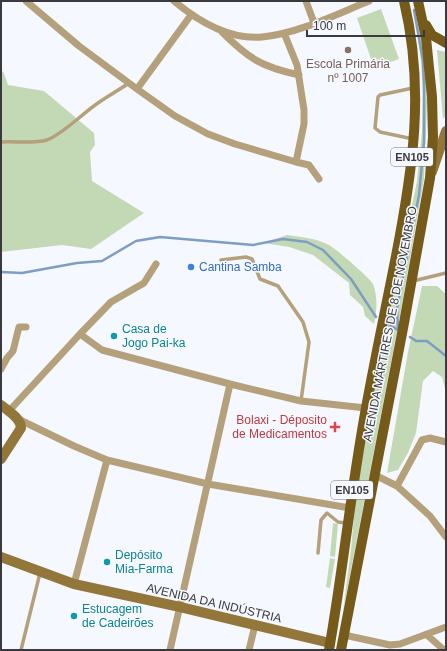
<svg xmlns="http://www.w3.org/2000/svg" width="447" height="651" font-family="Arial,sans-serif">
<rect width="100%" height="100%" fill="#f6f8ff"/>
<path fill="#c3d9b6" d="M381,9L399,59L374,68L357,18Z
M414,10L421,38L426,75L427,104L424,179L399,321L343,611L351,549L355,506L367,423L417,181L422,132L423,93L421,62Z
M437,50L446,52V115L443,119Z
M1,70L4,73L8,85L44,91L94,133L95,145L90,152L92,181L144,213L91,249L62,245L1,252Z
M287,235C301,237 316,238 329,245C335,248 371,279 373,284C378,297 377,310 374,324L365,316L363,307L350,295L349,283L313,255L289,247L264,243Z
M422,286H437L446,294L445,316L446,317V392L442,377L433,371L423,381L416,433L408,453L398,470L387,473L408,352Z
M333,523L338,524L335,557L330,556Z
M330,558L335,559L330,588L326,587Z"/>
<g fill="none" stroke-linecap="round" stroke-linejoin="round">
<path stroke="#7d9dc3" stroke-width="2.5" d="M1,272L22,273L77,263L102,261L136,241L160,237L253,245L283,239L307,242L323,250L351,279L376,317
M388,324L398,330
M398,330L397,308L419,195L424,142V85L423,61L414,10
M410,337L416,341H427L446,356"/>
<path stroke="#b4a17b" stroke-width="3.5" d="M413,88L380,95L378,97L375,128L380,132L413,139
M1,142C16,141 33,144 47,140C63,134 83,113 98,103C108,96 119,90 129,83
M221,260L246,257L252,259L260,279L278,286L303,322L309,342L301,401
M413,281L446,273
M318,553L321,520L327,513L338,522L346,523
M21,650L40,573"/>
<path stroke="#b4a17b" stroke-width="7" d="M26,1L79,46L137,89L175,116L208,134L235,144L296,162
M174,1C198,21 229,40 262,37C297,34 337,14 369,1
M306,1L314,23
M222,32C249,59 262,67 299,75
M284,33L297,65L304,110V124L296,162L309,165L319,179
M137,89L191,15
M80,334L111,302L144,283L156,264
M1,369L7,358L13,351L19,327H26
M9,411L80,334L102,350L230,384L301,401L366,408
M18,419L74,446L107,460L208,484L350,508
M375,475L397,486L430,516L446,537
M397,486L422,440L430,438L446,442
M74,584L107,460
M344,635L390,645L400,644L446,627
M427,635L444,650
M170,650L230,384
M249,650L255,625"/>
<path stroke="#93773a" stroke-width="10" d="M432,172L446,131
M1,405C8,411 21,418 21,428L1,459
M1,557L74,584L180,607L330,643"/>
<path stroke="#755a1a" stroke-width="10" d="M426,25L432,35L446,43
M329,650C343,570 351,489 366,408C375,358 386,307 396,256C413,169 425,89 404,1
M341,650L404,323L430,178L433,137L432,97L426,38L418,1"/>
</g>
<circle fill="#8d6e63" stroke="#f6f8ff" stroke-width="1.5" cx="348" cy="50" r="4"/>
<circle fill="#3f7fe0" stroke="#f6f8ff" stroke-width="1.5" cx="191" cy="267" r="4"/>
<g fill="#0f9aa8" stroke="#f6f8ff" stroke-width="1.5">
<circle cx="114" cy="336" r="4"/>
<circle cx="107" cy="562" r="4"/>
<circle cx="74" cy="616" r="4"/>
</g>
<path fill="#e0444e" stroke="#f6f8ff" stroke-width="1.5" d="M333 421h4v4h4v4h-4v4h-4v-4h-4v-4h4z"/>
<g text-anchor="middle" dominant-baseline="central" stroke-width="3" stroke-linejoin="round" paint-order="stroke">
<g fill="#f6f8ff" stroke="#727378" stroke-width="1">
<rect x="391" y="148" width="42" height="18" rx="3"/>
<rect x="331" y="481" width="42" height="18" rx="3"/>
</g>
<g font-size="11" font-weight="bold" fill="#3a3a3e">
<text x="412" y="157">EN105</text>
<text x="352" y="490">EN105</text>
</g>
<g font-size="12" fill="#785e54" stroke="#f6f8ff">
<text x="348" y="64">Escola Primária<tspan x="348" dy="14">nº 1007</tspan></text>
</g>
<g font-size="12" fill="#366cbe" stroke="#f6f8ff" text-anchor="start">
<text x="199" y="267">Cantina Samba</text>
</g>
<g font-size="12" fill="#3a3a3e" stroke="#f6f8ff">
<text transform="translate(390 324) rotate(-79)">AVENIDA MÁRTIRES DE 8 DE NOVEMBRO</text>
<text transform="translate(214 603) rotate(13)">AVENIDA DA INDÚSTRIA</text>
</g>
<g font-size="12" fill="#0d838f" stroke="#f6f8ff" text-anchor="start">
<text x="122" y="329">Casa de<tspan x="122" dy="14">Jogo Pai-ka</tspan></text>
<text x="115" y="555">Depósito<tspan x="115" dy="14">Mia-Farma</tspan></text>
<text x="82" y="609">Estucagem<tspan x="82" dy="14">de Cadeirões</tspan></text>
</g>
<g font-size="12" fill="#be3a42" stroke="#f6f8ff" text-anchor="end">
<text x="327" y="420">Bolaxi - Déposito<tspan x="327" dy="14">de Medicamentos</tspan></text>
</g>
</g>
<rect width="447" height="651" fill="none" stroke="#3a3a3e" stroke-width="4"/>
<path d="M307 30v6h117v-6" fill="none" stroke="#3a3a3e" stroke-width="2"/>
<text x="313" y="30" font-size="12" fill="#3a3a3e" stroke="#f6f8ff" stroke-width="3" paint-order="stroke">100 m</text>
</svg>
